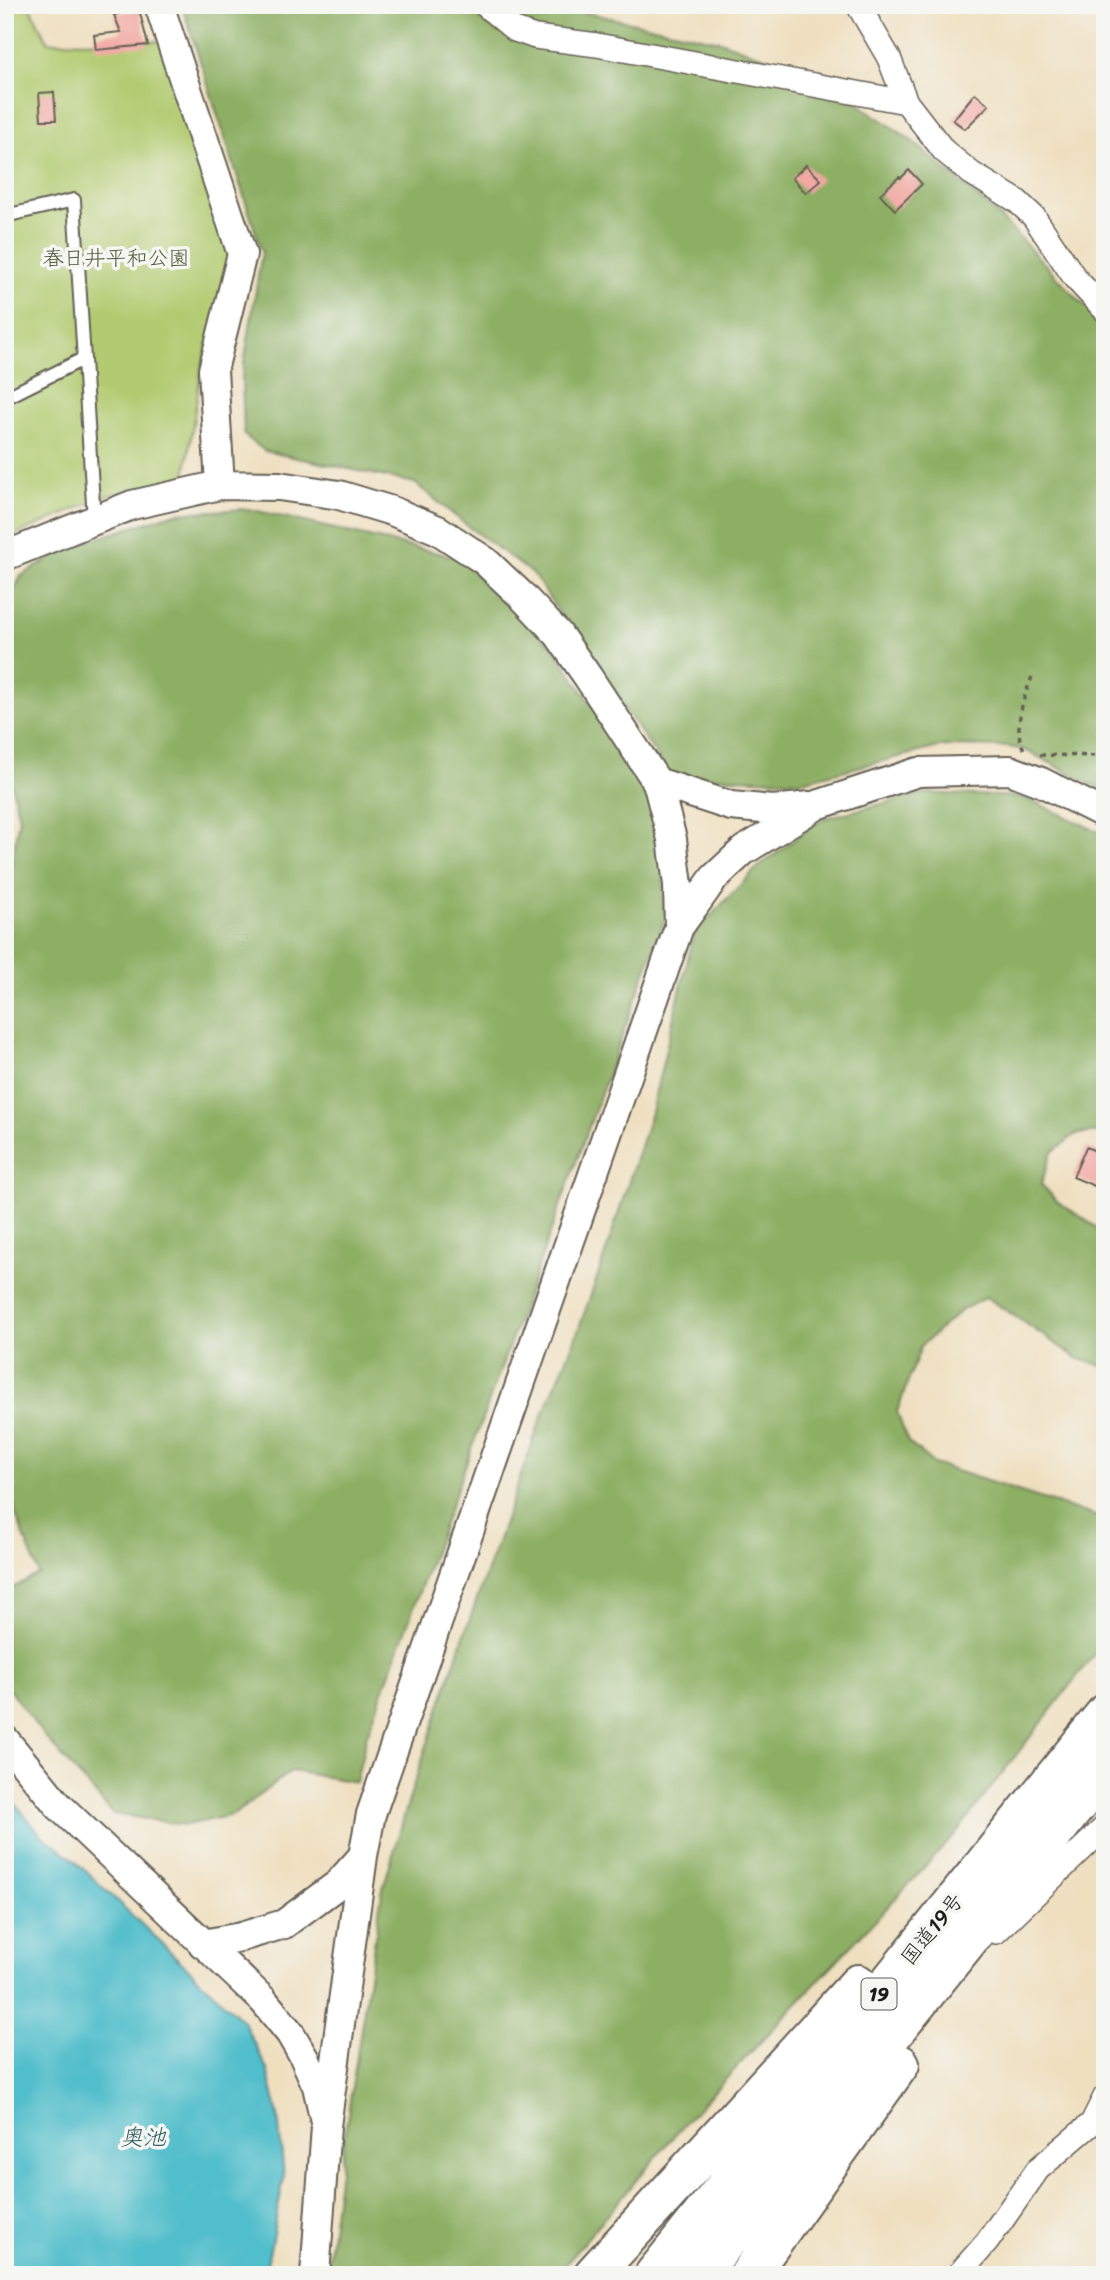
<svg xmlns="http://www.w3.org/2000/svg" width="1110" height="2280" font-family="Sriracha,'Klee One',sans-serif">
<rect width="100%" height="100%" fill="#f6f6f2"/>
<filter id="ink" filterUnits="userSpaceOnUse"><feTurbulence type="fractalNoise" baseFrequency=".0143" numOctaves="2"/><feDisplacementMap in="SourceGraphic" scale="14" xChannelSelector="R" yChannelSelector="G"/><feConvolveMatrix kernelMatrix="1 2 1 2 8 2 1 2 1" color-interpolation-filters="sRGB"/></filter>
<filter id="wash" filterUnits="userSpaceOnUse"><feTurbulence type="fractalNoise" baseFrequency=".00686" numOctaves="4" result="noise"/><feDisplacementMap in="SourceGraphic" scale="28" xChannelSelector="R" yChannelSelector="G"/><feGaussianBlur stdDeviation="1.57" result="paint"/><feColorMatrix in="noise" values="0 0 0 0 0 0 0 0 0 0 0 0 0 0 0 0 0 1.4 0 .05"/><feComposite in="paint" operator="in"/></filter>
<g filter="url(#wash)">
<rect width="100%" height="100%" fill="#efdfbf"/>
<path fill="#b2cb71" stroke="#677446" stroke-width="2" d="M5,5H29L48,42L160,41L231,253L201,371L185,477L107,496L5,539Z"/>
<path fill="#8daf63" stroke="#546640" stroke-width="2" d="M182,5H571L578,11L720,41L818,76L911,140L994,211L1082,303L1105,323V791L1025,750L1009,747L943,746L802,781L670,775L533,574L470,528L415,483L265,451L244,435L242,377L262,252Z
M249,509L459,558L553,647L650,791L663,857L665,918L366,1738L356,1782L291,1771L233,1815L186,1825L113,1814L45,1737L5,1684V1592L39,1574L15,1513L5,1447V895L8,889L19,818L5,755V610L21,576L70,547L176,513Z
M925,793L1024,797L1105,835V1132L1076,1134L1052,1152L1041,1184L1057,1201L1105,1233V1367L1077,1358L986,1297L960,1311L921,1346L897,1412L908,1442L934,1464L1105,1519V1640L953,1837L689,2118L556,2275H326L345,2133L382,1892L412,1790L456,1658L541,1419L574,1342L604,1258L650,1116L694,933L757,868L822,819Z"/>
<path fill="#51becb" stroke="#366d74" stroke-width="2" d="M5,1791L41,1835L71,1857L243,2021L267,2069L278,2115L284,2177L265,2275H33L5,2269Z"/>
<g id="blocks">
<path fill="#f2a8a3" d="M139,9L148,45L96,50L94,35L121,32L114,15Z
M54,92L56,120H41L39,93Z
M975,93L989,105L965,129L953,120Z
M806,165L821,180L806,193L792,178Z
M909,170L922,184L895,210L880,194L899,177L901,178Z
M1086,1147L1105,1155V1174L1099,1188L1073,1177Z"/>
</g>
</g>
<g filter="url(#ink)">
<use href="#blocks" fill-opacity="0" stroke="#666055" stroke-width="2"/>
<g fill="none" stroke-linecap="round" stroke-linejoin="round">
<g stroke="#666055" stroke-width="16">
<path id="service" d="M5,216L74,200L94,520
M5,398L83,359"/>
</g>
<g stroke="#666055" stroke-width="26">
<path id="minor" d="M485,5L515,30L535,37L597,45L906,102
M858,5L889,58L906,102L944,151L971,173L1017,201L1034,217L1075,278L1105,310
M996,1932L1105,1827
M958,2275L987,2242L1038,2169L1092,2123L1105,2097"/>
</g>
<g stroke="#666055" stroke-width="32">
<path id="tertiary" d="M159,5L242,254L213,370L220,485
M5,556L132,505L220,485L279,486L339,495L392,511L438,530L485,561L521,595L558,634L588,677L657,782L672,839L678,885L679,927L371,1814L363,1856L326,2126
M657,782L731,806L773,810L810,806
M679,927L714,878L743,851L817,805L918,772L1010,770L1041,782L1105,814
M5,1740L58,1805L263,2000L290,2033L304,2057L317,2086L326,2126L315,2275
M203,1944L241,1937L284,1924L337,1885L363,1856"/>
</g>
<g stroke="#666055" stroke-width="42">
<path id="trunk" d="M593,2275L858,1984
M654,2275L1105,1714
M699,2275L1105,1770
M749,2275L900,2064"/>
</g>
<path stroke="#666055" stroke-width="3.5" stroke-dasharray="5 5" stroke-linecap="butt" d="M1024,749C1012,731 1024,695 1032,677
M1040,755L1105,756"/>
<use href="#service" stroke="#fff" stroke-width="12"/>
<use href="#minor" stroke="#fff" stroke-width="23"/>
<use href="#tertiary" stroke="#fff" stroke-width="28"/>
<use href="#trunk" stroke="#fff" stroke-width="38"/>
</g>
</g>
<g text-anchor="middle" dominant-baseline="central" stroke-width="7" stroke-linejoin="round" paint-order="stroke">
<rect fill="#f6f6f2" stroke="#5d5d5c" stroke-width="2" x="861.5" y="1978.5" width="35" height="31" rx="5"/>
<g font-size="19" font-weight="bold" fill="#1c1c1c">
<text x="879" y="1994">19</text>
</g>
<g font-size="21" fill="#50593a" stroke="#f6f6f2">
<text x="116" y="258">春日井平和公園</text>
</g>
<g font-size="21" fill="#1c1c1c" stroke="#f6f6f2">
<text transform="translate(932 1929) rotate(-51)">国道19号</text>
</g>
<g font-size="23" font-style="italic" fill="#315d62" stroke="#f6f6f2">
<text x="143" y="2137">奥池</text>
</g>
</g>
<rect width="1110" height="2280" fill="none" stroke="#f6f6f2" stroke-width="28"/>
</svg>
